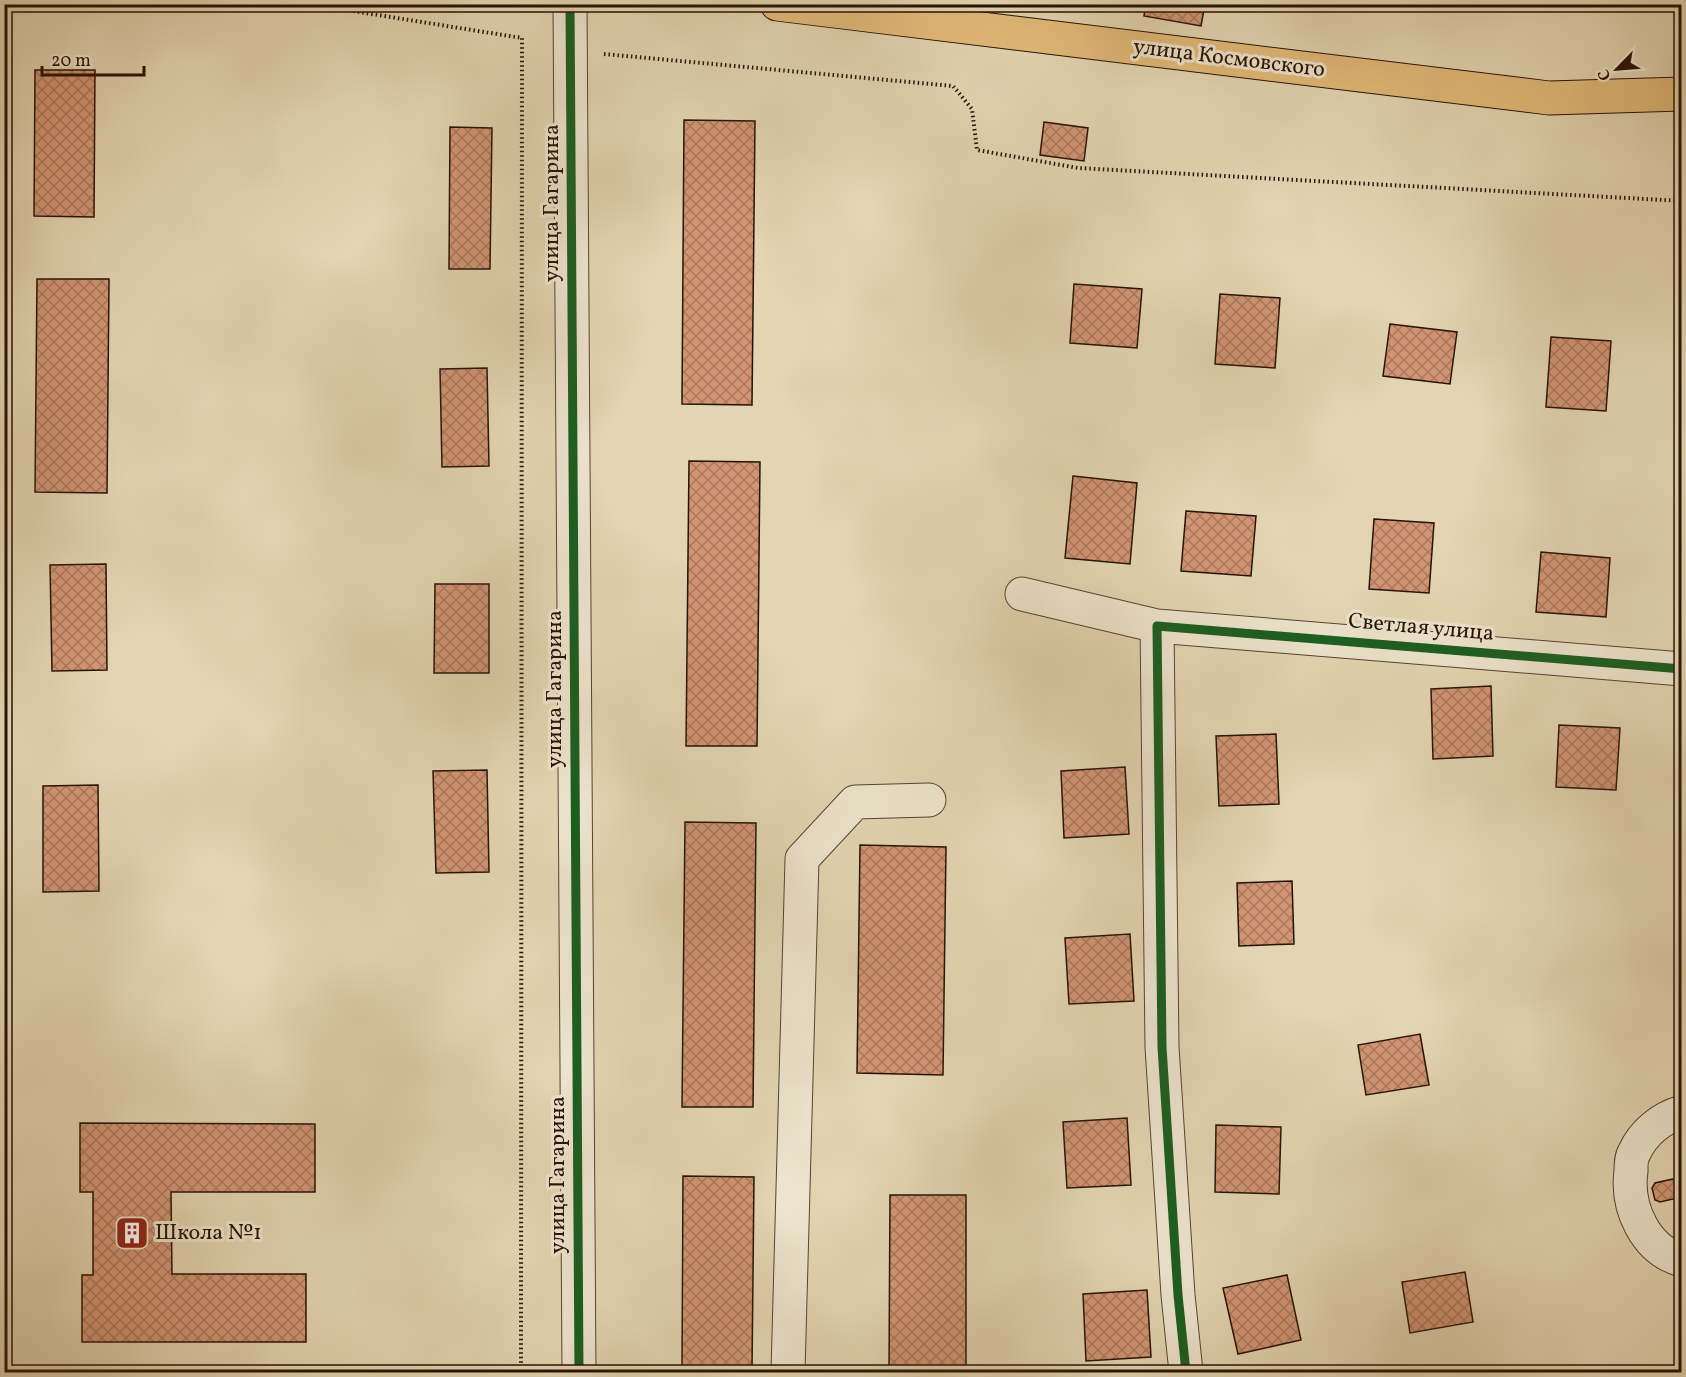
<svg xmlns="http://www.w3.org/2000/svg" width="1686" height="1377" font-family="Vollkorn,serif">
<defs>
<pattern id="building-cross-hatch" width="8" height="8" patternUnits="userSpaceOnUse" patternTransform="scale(1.5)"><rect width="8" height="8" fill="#d29574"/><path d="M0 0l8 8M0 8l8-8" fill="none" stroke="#aa785d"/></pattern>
</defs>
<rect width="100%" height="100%" fill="#e3d5b2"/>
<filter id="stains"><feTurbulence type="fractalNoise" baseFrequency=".00333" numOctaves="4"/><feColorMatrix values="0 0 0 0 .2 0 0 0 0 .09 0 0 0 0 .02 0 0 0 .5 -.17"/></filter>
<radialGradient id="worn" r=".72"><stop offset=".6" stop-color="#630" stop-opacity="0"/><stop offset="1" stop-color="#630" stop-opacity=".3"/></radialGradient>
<path fill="url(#building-cross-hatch)" stroke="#271205" stroke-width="1.5" d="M1146,4H1205L1201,26L1144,16Z
M35,70H95L94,217L34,216Z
M684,120L755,121L752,405L682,404Z
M1044,122L1088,128L1084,161L1040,155Z
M450,127L492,128L490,269H449Z
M37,279H109L107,493L35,492Z
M1074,284L1142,289L1137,348L1070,343Z
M1220,294L1280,298L1275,368L1215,364Z
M1390,324L1457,332L1450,384L1383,376Z
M1551,337L1611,341L1606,411L1546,407Z
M487,368L489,466L442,467L440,369Z
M689,461L760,462L757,746H686Z
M1073,476L1137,483L1130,564L1065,558Z
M1186,511L1256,516L1251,576L1181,571Z
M1374,519L1434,523L1429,593L1369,589Z
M1541,552L1610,558L1606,617L1536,612Z
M106,564L107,670L52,671L50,565Z
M435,584H489V673H434Z
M1491,686L1493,756L1433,759L1431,689Z
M1559,725L1620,728L1616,790L1556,787Z
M1276,734L1279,804L1219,806L1216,736Z
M1125,767L1129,834L1064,838L1061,771Z
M487,770L489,872L436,873L433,771Z
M98,785L99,891L43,892V786Z
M685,822L756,823L753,1107H682Z
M860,845L946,847L943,1075L857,1073Z
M1292,881L1294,944L1239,946L1237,883Z
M1130,934L1134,1001L1069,1004L1065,938Z
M1420,1034L1429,1085L1366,1095L1358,1045Z
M1127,1118L1131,1185L1067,1188L1063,1122Z
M80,1123L315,1124V1192H171L172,1274H306V1342H82V1275H93V1192H80Z
M1216,1125L1281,1127L1279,1194L1215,1192Z
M683,1176L754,1177L752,1372H682Z
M1682,1177V1197L1660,1202L1655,1200L1652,1188L1655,1183Z
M890,1195H966V1372H889Z
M1465,1272L1473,1322L1410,1333L1402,1282Z
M1287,1275L1301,1340L1238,1354L1223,1288Z
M1147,1290L1151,1357L1086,1361L1083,1294Z"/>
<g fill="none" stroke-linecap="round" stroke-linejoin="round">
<g stroke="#564330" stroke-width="35">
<path id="minor" d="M570,4L579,1372
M1022,594L1157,626L1682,669
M1157,626L1162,1047L1178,1295L1186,1372
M1682,1112C1661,1118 1643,1133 1634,1153C1631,1158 1631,1165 1631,1171C1626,1207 1645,1250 1682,1260
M788,1372L802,859L855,802L929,800"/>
</g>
<g stroke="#271205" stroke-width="35">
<path id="major" d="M777,4L1549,98L1682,94"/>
</g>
<path stroke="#271205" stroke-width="4" stroke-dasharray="1.5 3" stroke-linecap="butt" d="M309,4L522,38L521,1372
M604,54L953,86L972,109L977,150L1078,168L1682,201"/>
<use href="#minor" stroke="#ede4cd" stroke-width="33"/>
<use href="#major" stroke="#e2ba79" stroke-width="33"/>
<g stroke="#ede4cd" stroke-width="13">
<path id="cycleway" d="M570,4L579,1372
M1186,1372L1178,1295L1162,1047L1157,626L1682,669"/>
</g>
<use href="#cycleway" stroke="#1b5e20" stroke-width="9"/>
</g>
<defs>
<g id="building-square" transform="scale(1.725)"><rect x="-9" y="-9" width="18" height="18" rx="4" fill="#8f2418" stroke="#ede4cd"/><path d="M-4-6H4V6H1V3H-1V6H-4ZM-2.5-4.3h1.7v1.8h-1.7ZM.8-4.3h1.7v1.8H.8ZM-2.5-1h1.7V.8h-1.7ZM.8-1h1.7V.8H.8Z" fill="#fff"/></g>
</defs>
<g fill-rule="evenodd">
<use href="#building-square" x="132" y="1233"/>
</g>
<g text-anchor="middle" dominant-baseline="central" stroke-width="6" stroke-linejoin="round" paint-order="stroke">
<g font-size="22" fill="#271205" stroke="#ede4cd">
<text transform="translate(1229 59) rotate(7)">улица Космовского</text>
<text transform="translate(552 203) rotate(-90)">улица Гагарина</text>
<text transform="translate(1421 628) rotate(5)">Светлая улица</text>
<text transform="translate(555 689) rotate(-90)">улица Гагарина</text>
<text transform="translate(558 1175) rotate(-90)">улица Гагарина</text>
</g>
<g font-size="22" fill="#271205" stroke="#ede4cd" text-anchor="start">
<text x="155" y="1233">Школа №1</text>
</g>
</g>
<rect width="1686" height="1377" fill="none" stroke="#e3d5b2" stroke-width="24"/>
<rect x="6" y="6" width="1674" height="1365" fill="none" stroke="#271205" stroke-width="3"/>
<rect x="12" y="12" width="1662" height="1353" fill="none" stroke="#271205" stroke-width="1.5"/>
<g transform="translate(1617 69) rotate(245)" stroke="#ede4cd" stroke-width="4.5" paint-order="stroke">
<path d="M0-4.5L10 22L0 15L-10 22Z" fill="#271205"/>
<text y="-9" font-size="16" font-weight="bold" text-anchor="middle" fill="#271205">С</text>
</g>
<path d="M42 66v9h102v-9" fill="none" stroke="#271205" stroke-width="3"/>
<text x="51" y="66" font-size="18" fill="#271205" stroke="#ede4cd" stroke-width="4.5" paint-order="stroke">20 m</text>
<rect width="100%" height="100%" filter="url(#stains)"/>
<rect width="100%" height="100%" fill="url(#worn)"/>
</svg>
